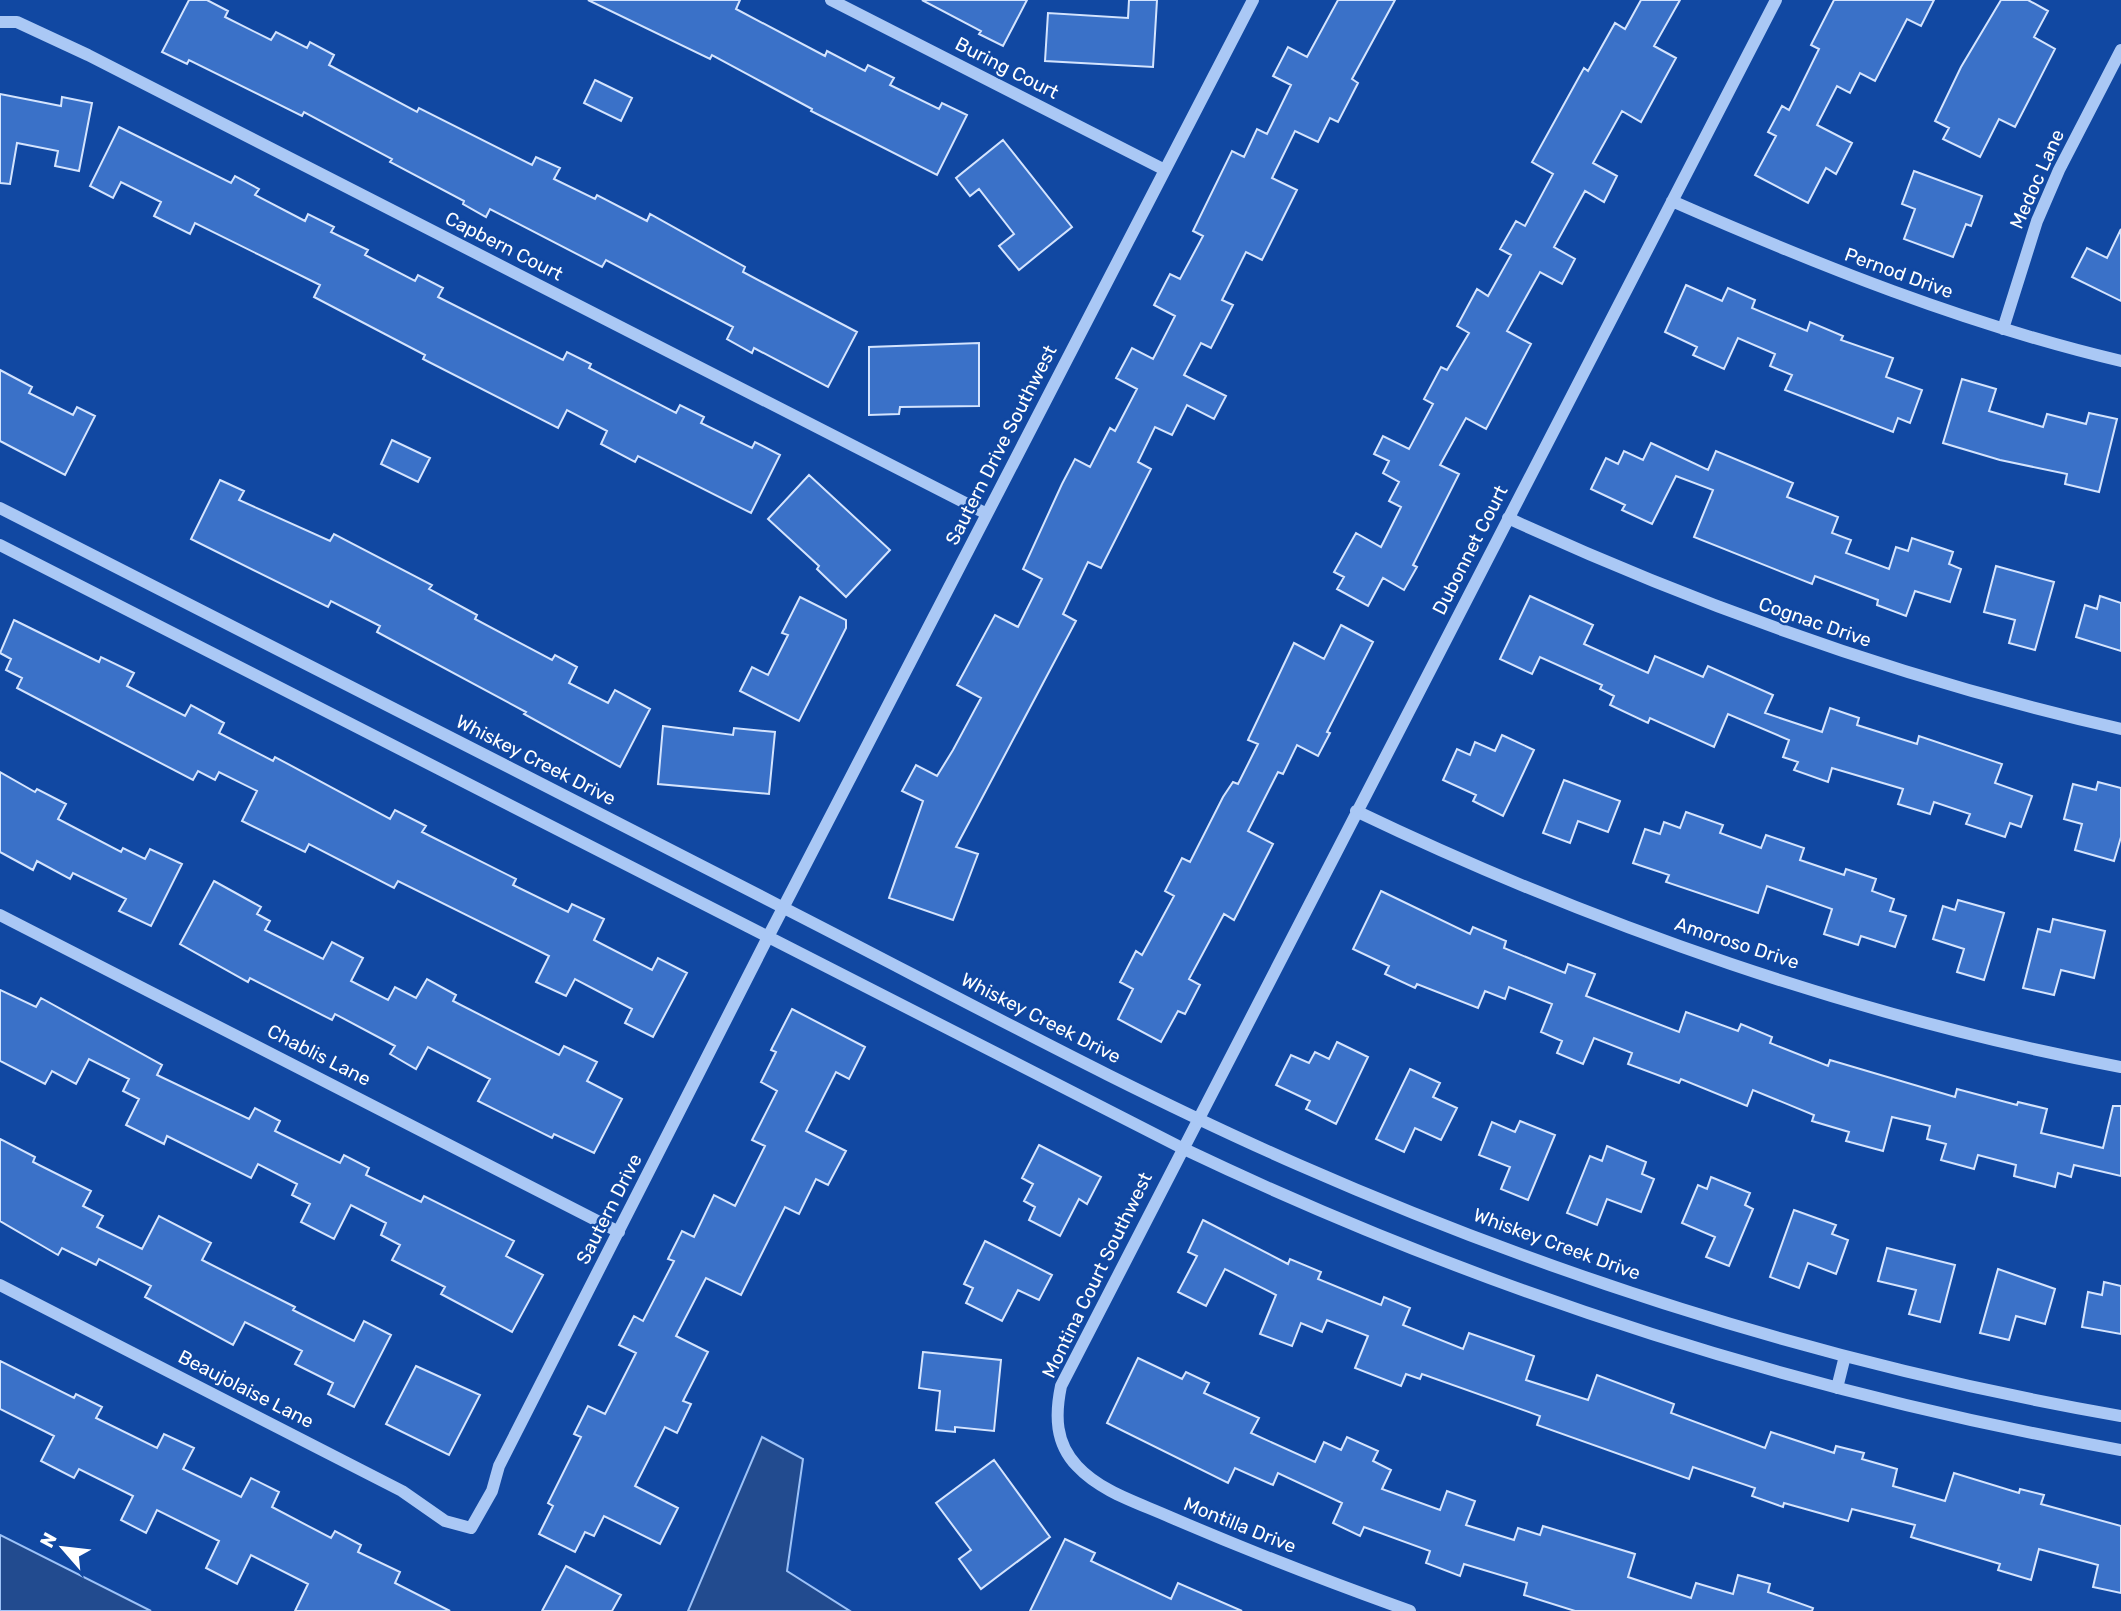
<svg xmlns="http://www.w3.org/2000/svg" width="2121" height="1611" font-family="Rubik,sans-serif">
<rect width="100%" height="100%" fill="#1148a2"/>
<path fill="#224b8f" stroke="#9cc2f8" stroke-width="2" d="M762,1437L803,1459L787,1571L850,1611H688Z
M0,1535L151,1611H0Z"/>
<path fill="#3a71c8" stroke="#d4e4fe" stroke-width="2" d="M189,0H207L228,11L225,17L271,40L276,32L307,48L310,42L334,55L329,65L417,112L419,108L532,165L536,157L560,168L554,179L595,199L597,195L647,221L650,214L745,267L743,272L857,332L828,387L754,348L752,353L727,339L733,327L606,260L602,267L490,209L486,217L463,204L464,201L390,162L392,159L304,112L302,116L189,60L187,64L162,52Z
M588,0H740L736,9L825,56L827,51L865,71L868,65L894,78L890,85L939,109L942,103L967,115L937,175L811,111L812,109L712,55L710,59Z
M922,0H1027L1003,46L979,34L981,31Z
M1129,0H1157L1153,67L1045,61L1048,13L1128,18Z
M1338,0H1395L1352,79L1358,83L1338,122L1330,118L1318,142L1295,131L1272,178L1297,190L1262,260L1246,252L1222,300L1233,305L1211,348L1201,343L1184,375L1226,396L1214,419L1187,405L1172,435L1155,427L1138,462L1151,469L1101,568L1088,562L1063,614L1076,621L956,847L978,854L953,920L889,898L923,801L902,791L916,765L937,776L953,750L981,698L957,685L995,615L1018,627L1042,579L1023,569L1062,484L1075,459L1090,467L1110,428L1115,431L1137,389L1116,378L1132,348L1153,359L1175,316L1154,305L1170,274L1180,279L1203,236L1193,231L1232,151L1244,157L1257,129L1267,134L1291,85L1273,76L1288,47L1307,57Z
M1641,0H1680L1654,46L1676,58L1641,122L1622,111L1593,163L1617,176L1604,202L1585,191L1554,247L1575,259L1562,284L1540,272L1507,331L1531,344L1486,429L1466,418L1440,465L1459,474L1413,565L1417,567L1404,590L1383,578L1368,606L1337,589L1344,577L1334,572L1356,533L1381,547L1401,507L1389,501L1399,482L1383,473L1389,461L1374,454L1383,436L1409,449L1433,404L1424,399L1441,367L1447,370L1469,333L1457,326L1477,289L1488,296L1511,255L1500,249L1516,221L1525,226L1553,174L1532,162L1584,68L1588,71L1615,23L1625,29Z
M1834,0H1934L1921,26L1907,19L1875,81L1860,73L1850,93L1837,86L1817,125L1852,143L1836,174L1826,168L1808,203L1755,175L1776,136L1768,132L1782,106L1789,110L1819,49L1811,45Z
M2001,0H2028L2048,11L2034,37L2055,49L2015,127L1999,119L1980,157L1943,139L1949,128L1935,121L1961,67Z
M595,80L632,98L621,121L584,103Z
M0,94L61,106L62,97L92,103L79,171L55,166L58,151L17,143L10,184L0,183Z
M119,127L231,183L235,176L259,189L255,195L305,221L308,214L334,227L331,232L368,250L365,255L415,281L418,275L443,288L438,297L563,360L567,352L591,364L589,368L676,413L680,405L704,417L701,423L752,448L755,442L780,455L751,513L638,456L635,462L601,444L607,431L567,410L558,428L423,359L425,355L314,297L320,285L195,223L190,234L154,216L161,202L121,182L113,198L90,186Z
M1003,140L1072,227L1019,270L999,246L1014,234L979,189L970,196L956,178Z
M1914,171L1982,196L1971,226L1966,224L1953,257L1904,239L1915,209L1902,204Z
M2121,229V301L2072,277L2087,248L2107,258Z
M1686,285L1722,301L1728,288L1755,300L1752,308L1807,331L1810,322L1843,336L1841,340L1893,358L1886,377L1922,390L1910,423L1898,418L1893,432L1785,390L1792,375L1770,366L1775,354L1738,338L1724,369L1693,355L1697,347L1665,332Z
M979,343V406L900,407L899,414L869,415V347Z
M0,370L32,387L29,393L73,415L77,407L95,416L65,475L0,441Z
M1962,379L1996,389L1989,411L2043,427L2047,414L2086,424L2089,413L2117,419L2099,492L2065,484L2067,474L2000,460L1943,443Z
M392,440L430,458L418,482L381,464Z
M1651,443L1708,470L1716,451L1793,483L1787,497L1838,517L1832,533L1851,540L1846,553L1889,569L1896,547L1908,551L1912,538L1953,552L1949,564L1961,569L1950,602L1915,591L1906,616L1877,605L1878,600L1815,576L1812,584L1694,537L1713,490L1676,476L1652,524L1622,510L1625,505L1591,489L1606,458L1618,464L1624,451L1643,460Z
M809,475L890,550L846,597L817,569L819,566L768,519Z
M220,480L244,491L239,500L330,541L334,534L432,585L429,589L477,615L475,619L552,660L555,655L577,667L569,683L608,703L615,690L650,709L620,767L524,714L526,712L377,632L380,626L331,601L328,607L191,539Z
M1996,566L2054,582L2035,650L2009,643L2015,620L1984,612Z
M1530,596L1593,625L1584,644L1648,673L1655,656L1703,677L1708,666L1773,695L1765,713L1822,732L1830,708L1859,718L1857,725L1917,744L1919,736L2002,764L1995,783L2032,796L2021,827L2010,823L2005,837L1966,824L1970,814L1934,802L1930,814L1898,804L1903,789L1832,768L1828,782L1794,770L1798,762L1783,757L1789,740L1728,714L1714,747L1650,718L1648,723L1610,705L1614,696L1600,689L1602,685L1540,657L1532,674L1500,659Z
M2100,596L2121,603V651L2076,637L2085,605L2097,609Z
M800,597L846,620V628L799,721L740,691L752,667L768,675L788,635L782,633Z
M14,620L99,662L101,657L134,673L127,686L185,716L191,705L224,723L219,733L273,761L275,757L390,819L395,810L426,826L422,832L516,879L513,885L568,912L572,904L604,919L594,940L652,970L658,958L687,973L653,1037L625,1023L632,1009L575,979L566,996L536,982L549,956L398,881L394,888L309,844L305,852L242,821L257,791L219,772L215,780L198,771L193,780L17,688L22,678L6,670L11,659L0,653Z
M1341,625L1373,642L1327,732L1330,733L1318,756L1297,745L1283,774L1278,772L1248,831L1273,844L1234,920L1224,914L1189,979L1200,985L1185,1014L1178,1011L1161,1042L1118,1019L1133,989L1120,982L1136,951L1142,955L1174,896L1165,891L1182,858L1190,862L1223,797L1233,782L1238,784L1258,744L1248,740L1294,643L1324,659Z
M663,726L733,735L734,728L775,732L769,794L658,784Z
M1502,735L1534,750L1503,816L1473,801L1476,795L1443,780L1457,749L1470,755L1475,742L1495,751Z
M0,772L35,792L37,789L66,804L58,819L121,852L123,848L145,859L150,849L182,864L151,926L119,911L126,899L73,873L70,879L37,861L33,870L0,852Z
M1564,780L1620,801L1608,832L1578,821L1570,843L1543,833Z
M2098,782L2121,788V837L2114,861L2075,850L2082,824L2064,819L2073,784L2096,790Z
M1686,812L1723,825L1720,833L1761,848L1766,835L1804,848L1800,860L1844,875L1846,869L1876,879L1872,891L1894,899L1890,911L1906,916L1895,947L1861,936L1858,945L1824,934L1832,909L1767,886L1758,913L1666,882L1669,875L1633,863L1645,829L1660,834L1664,822L1680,828Z
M214,881L261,907L257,914L270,921L265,930L323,959L332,942L363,958L351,981L388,1000L395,987L416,998L427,979L456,995L453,1001L559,1055L564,1046L597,1062L587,1081L622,1099L594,1153L554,1134L552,1138L478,1101L490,1079L428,1047L416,1069L390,1054L395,1046L335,1014L332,1020L250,978L248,982L180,944Z
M1381,891L1470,934L1473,927L1506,941L1504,948L1565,973L1568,964L1595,974L1586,996L1679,1032L1686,1012L1738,1031L1741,1024L1772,1037L1770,1043L1828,1066L1830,1060L1955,1097L1957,1089L2017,1105L2018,1102L2047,1109L2041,1133L2103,1148L2113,1106H2121V1176L2074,1165L2071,1177L2058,1173L2055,1187L2014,1176L2016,1165L1978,1155L1974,1169L1941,1160L1946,1144L1927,1139L1930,1126L1892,1117L1883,1151L1846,1141L1849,1132L1812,1121L1814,1115L1753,1090L1747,1106L1681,1079L1679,1083L1628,1064L1632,1053L1594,1038L1583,1064L1557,1053L1562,1041L1541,1032L1552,1004L1509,987L1505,999L1485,991L1478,1008L1417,984L1415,988L1385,974L1389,966L1353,949Z
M1958,900L2004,913L1984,980L1957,972L1964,949L1933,939L1943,906L1955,910Z
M2053,919L2105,931L2094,978L2061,970L2054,995L2023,988L2038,929L2050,932Z
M0,990L36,1007L41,998L162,1065L157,1075L249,1119L255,1108L280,1121L275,1131L340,1163L344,1155L369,1168L366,1175L421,1202L424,1196L514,1241L506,1256L543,1275L512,1332L441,1294L445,1287L392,1260L400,1245L381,1235L386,1223L351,1205L334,1239L301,1222L310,1204L292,1195L297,1184L258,1164L251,1178L167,1136L164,1144L126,1125L139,1099L123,1091L129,1079L89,1059L76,1084L52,1071L45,1084L0,1061Z
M792,1009L865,1047L849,1079L836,1072L806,1131L846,1151L828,1185L816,1179L799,1214L785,1207L741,1295L706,1278L676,1336L708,1352L683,1401L691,1404L677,1433L665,1427L635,1486L678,1508L660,1544L604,1516L594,1536L585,1532L575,1552L539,1534L553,1506L548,1503L581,1437L574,1434L588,1406L605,1414L636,1353L619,1345L634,1316L643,1321L674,1261L668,1259L682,1231L694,1237L714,1195L735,1206L765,1146L752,1140L777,1091L761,1082L776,1052L771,1050Z
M1337,1042L1368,1057L1336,1124L1306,1109L1310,1101L1276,1085L1291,1055L1309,1063L1315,1052L1329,1059Z
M1410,1069L1440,1083L1433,1097L1457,1108L1441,1140L1415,1128L1404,1152L1376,1139Z
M1520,1121L1555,1135L1528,1200L1501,1189L1510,1167L1479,1155L1492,1122L1515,1132Z
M0,1139L35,1157L33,1162L91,1191L83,1206L103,1216L97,1227L142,1249L159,1216L211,1243L202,1260L295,1307L293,1310L354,1341L364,1321L391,1335L354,1407L328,1394L333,1383L295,1364L302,1351L245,1322L233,1345L145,1297L151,1286L99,1259L96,1265L62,1248L58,1255L0,1221Z
M1039,1145L1101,1177L1087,1204L1079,1199L1060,1236L1029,1220L1035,1207L1024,1201L1033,1184L1022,1178Z
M1607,1146L1646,1162L1642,1174L1654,1179L1641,1212L1607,1199L1597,1225L1567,1213L1590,1156L1602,1161Z
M1711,1177L1750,1193L1745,1205L1753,1209L1729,1266L1706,1257L1715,1237L1682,1223L1698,1185L1707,1189Z
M1794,1210L1836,1225L1832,1234L1848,1240L1836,1274L1808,1263L1799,1288L1770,1277Z
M1203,1220L1288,1264L1290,1259L1321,1272L1318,1279L1381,1305L1384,1297L1410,1308L1403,1325L1463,1349L1469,1333L1534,1356L1526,1380L1588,1400L1597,1375L1674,1404L1671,1413L1765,1448L1771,1432L1834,1453L1836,1446L1864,1453L1862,1459L1897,1469L1893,1486L1945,1501L1954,1473L2019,1493L2020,1489L2044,1495L2041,1504L2121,1526V1593L2093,1587L2098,1565L2039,1549L2031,1580L1998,1570L2000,1564L1911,1537L1915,1525L1852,1509L1848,1521L1784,1503L1783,1507L1752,1496L1755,1488L1693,1467L1689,1479L1537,1425L1540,1416L1422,1374L1420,1379L1406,1374L1401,1386L1355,1368L1368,1336L1327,1320L1322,1332L1301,1323L1292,1346L1260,1334L1276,1295L1225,1269L1206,1306L1178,1292L1197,1256L1188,1252Z
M985,1241L1052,1275L1039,1300L1018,1290L1002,1321L966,1303L973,1288L964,1284Z
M1887,1248L1955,1265L1940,1322L1909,1314L1916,1290L1878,1281Z
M1998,1269L2055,1289L2045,1324L2016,1316L2009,1340L1980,1333Z
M2104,1282L2121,1286V1334L2082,1327L2088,1292L2102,1295Z
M923,1352L1001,1360L994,1431L955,1427V1432L936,1430L940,1391L919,1388Z
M1138,1358L1182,1379L1186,1372L1209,1383L1204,1393L1259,1418L1251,1433L1315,1462L1324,1442L1341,1450L1347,1437L1378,1451L1373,1461L1391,1470L1382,1489L1440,1510L1447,1491L1475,1501L1466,1525L1514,1540L1518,1528L1540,1535L1543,1526L1635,1554L1628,1577L1691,1598L1696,1583L1733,1594L1738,1575L1770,1584L1768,1592L1813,1608L1812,1611H1575L1524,1595L1527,1583L1464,1564L1460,1576L1426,1563L1430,1551L1364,1527L1360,1536L1333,1523L1342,1503L1278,1473L1273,1485L1235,1468L1228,1483L1107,1423Z
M0,1361L74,1398L76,1394L102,1407L96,1418L157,1448L164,1434L194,1448L183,1469L241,1497L251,1478L279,1492L272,1507L331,1538L335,1531L361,1545L358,1552L400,1572L395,1583L450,1611H295L308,1584L251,1555L237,1584L206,1568L219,1541L157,1510L146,1533L121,1520L133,1496L79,1469L74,1478L41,1461L54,1436L0,1409Z
M416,1366L480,1395L449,1455L386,1424Z
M994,1460L1050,1537L981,1589L959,1559L971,1550L936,1503Z
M1065,1539L1095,1553L1091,1561L1171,1599L1178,1583L1242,1611H1030Z
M566,1566L621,1595L612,1611H542Z"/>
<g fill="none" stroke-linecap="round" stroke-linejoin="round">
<path stroke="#aac8f5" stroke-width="12" d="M831,0L1165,170
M0,22H17L88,55L987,514
M1672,201C1818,265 1965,324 2121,361
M2003,329L2037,221L2059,170L2121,50
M0,508C259,640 519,772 778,905C951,993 1121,1087 1299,1165C1561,1280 1839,1367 2121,1416
M1508,518C1706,609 1909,681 2121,729
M0,545L1182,1148C1480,1290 1796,1392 2121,1450
M1356,811C1596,926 1859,1018 2121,1067
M0,915L619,1232
M0,1285L402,1491L445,1521L471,1528L492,1491L499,1466L767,939L1253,0
M1837,1388L1845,1356
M1410,1611C1329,1582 1249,1551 1170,1517C1139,1503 1101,1492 1077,1466C1055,1443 1055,1415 1061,1386L1776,0"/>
</g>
<g text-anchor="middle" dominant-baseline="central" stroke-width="5" stroke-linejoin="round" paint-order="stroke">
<g font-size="19" fill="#fff" stroke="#1148a2">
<text transform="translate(1007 68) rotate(27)">Buring Court</text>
<text transform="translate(2037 179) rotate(-66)">Medoc Lane</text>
<text transform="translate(504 246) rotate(27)">Capbern Court</text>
<text transform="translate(1899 273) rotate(20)">Pernod Drive</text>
<text transform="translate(1001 445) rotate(-63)">Sautern Drive Southwest</text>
<text transform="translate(1470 550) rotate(-63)">Dubonnet Court</text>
<text transform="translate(1815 622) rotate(19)">Cognac Drive</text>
<text transform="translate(536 760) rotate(27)">Whiskey Creek Drive</text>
<text transform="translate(1737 943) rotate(18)">Amoroso Drive</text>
<text transform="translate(1041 1018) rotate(27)">Whiskey Creek Drive</text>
<text transform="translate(319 1055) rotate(27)">Chablis Lane</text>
<text transform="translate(609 1209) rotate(-63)">Sautern Drive</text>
<text transform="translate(1557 1244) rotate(20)">Whiskey Creek Drive</text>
<text transform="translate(1097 1275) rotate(-64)">Montina Court Southwest</text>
<text transform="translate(246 1389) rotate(27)">Beaujolaise Lane</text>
<text transform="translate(1240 1525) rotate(22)">Montilla Drive</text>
</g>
</g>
<g transform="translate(63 1548) rotate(298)" stroke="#1148a2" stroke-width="5" paint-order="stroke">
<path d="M0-5L12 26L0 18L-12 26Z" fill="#ffffff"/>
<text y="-10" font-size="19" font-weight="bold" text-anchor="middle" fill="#ffffff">N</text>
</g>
</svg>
